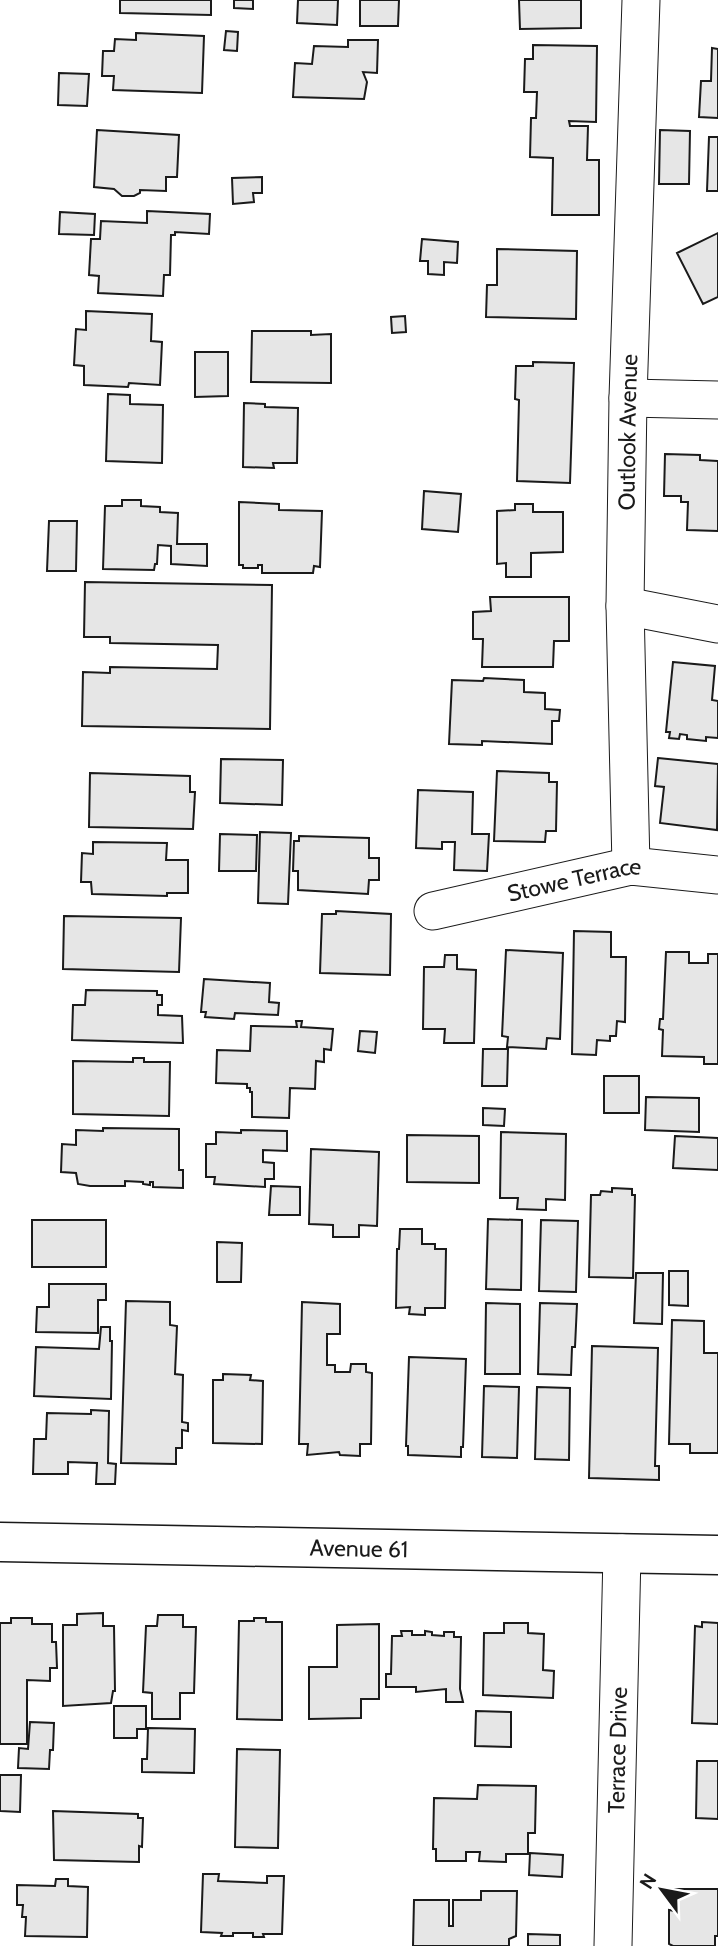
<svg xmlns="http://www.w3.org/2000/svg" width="718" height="1946" font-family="Cabin,sans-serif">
<rect width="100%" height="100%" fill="#fff"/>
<path fill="#e6e6e6" stroke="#1a1a1a" stroke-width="2" d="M120,0H211V15L120,13Z
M234,0H253V9L234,8Z
M298,0H338L337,25L297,23Z
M360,0H399L398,26H360Z
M519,0H581V28L520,29Z
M226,31L238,32L237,51L224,50Z
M136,33L204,36L202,93L113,90L114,76H102L103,51H114L115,39L136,40Z
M348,40H378L377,73L363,72L367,82L364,99L293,97L295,63L312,64L314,46L348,47Z
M533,45L597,46L596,122L569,121L570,126H588L587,160H599V215H552L553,158L530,157L531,118H536L537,92H524L525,59H533Z
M712,48L718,49V118L699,117L701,81H711Z
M59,73L89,74L87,106L58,105Z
M97,130L179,135L177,177H166V191L140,190V193L134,196H122L114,189L94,187Z
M660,130L690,131L689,184H659Z
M709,137H718V191H707Z
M262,177V193H253L254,202L233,204L232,178Z
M147,211L210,214L209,234L175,232V235H171L170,275H164L163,296L98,293L99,276L89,275L91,239H100L101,221L147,223Z
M60,212L95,214L94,235L59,234Z
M718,233V297L703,304L677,253Z
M422,239L458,242L457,263L444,262V275L428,274V261H420Z
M497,249L577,251L576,319L486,317L487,285H497Z
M86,311L152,314L151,341L162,342L160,385L129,383L128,387L84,385V366L74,365L76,329L86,330Z
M405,316L406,332L392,333L391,317Z
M252,331H311V335L331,334V383L251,382Z
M195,352H228V396L195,397Z
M533,362L574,363L570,483L517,481L519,400L515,399L516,366H533Z
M108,394L130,395V404L163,405L162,463L106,461Z
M244,403L265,404V407L298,408L297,463H273L274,468L243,467Z
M665,454L700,455V460L718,461V531L687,530L688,502H681V496H664Z
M424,491L461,494L458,532L422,529Z
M122,500H141V506L160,507V512L178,513L177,544H207V566L171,564V546L158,545L157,564H155L154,570L103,569L105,506H122Z
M239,502L279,504V510L322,511L320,567L314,566L313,573H262V565H258V568H243V565H239Z
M515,504H533V512H563V552L531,553V577H506V563L497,564V511L515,510Z
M49,521H77L76,571H47Z
M85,582L272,585L270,729L82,726L83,672L110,673V667L217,669L218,645L110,643V637H84Z
M490,597H569V641H554L553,667H482L483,639H473V612L491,611Z
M673,662L715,666L712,700L718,701V738L706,737V741L687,739V735L680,734L679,739L669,738L670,732H666Z
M484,678L524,680V692L545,693V709L560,710L559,721H552V744L482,741V745L449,744L452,680L483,681Z
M658,758L718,764L717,830L660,823L664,787L655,786Z
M221,759L283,760L282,805L220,803Z
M497,771L549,773V782H557L556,831H546L545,842L494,841Z
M90,773L190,776V792H195L193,829L89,827Z
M418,790L473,792L472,834H489L487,871L454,870L455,842H442V849L416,848Z
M260,832L291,833L288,904L258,903Z
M220,834L257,835L256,871H219Z
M299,836L369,838V858H379V880H369L368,894L298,890V871H293L294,841H299Z
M93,842L167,843L166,860H188V893H167V896L92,894L91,882H81L82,853L93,854Z
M336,911L391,914L390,975L320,973L322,914H336Z
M64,916L181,918L179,972L63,969Z
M574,931L611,932V957H626L625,1022L617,1021L616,1036H610V1041L597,1040L596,1055L572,1054Z
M506,950L563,953L560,1039L547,1038L546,1049L507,1047L508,1037L502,1036Z
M666,952H689V963H708V954H718V1064H704V1057L662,1056L663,1030L659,1029L660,1019H663Z
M445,955H457V969L476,970L474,1043H444L445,1029H423L424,967H444Z
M204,979L270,983L269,1002L279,1003L278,1015L235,1013L234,1019L205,1017L206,1012H201Z
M86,990L157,991V995H162V1005H158V1015L182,1016L183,1043L72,1040L73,1005H85Z
M296,1021H302L301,1027L333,1029L331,1050L324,1049V1062L316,1061L315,1089L290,1088L289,1118L252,1117V1092H250V1088H247V1084L216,1083L217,1050L250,1051L251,1026L297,1027Z
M360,1031L377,1032L375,1053L358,1051Z
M483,1049H508L507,1086H482Z
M133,1058H144V1062H170L169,1116L73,1114V1061L133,1062Z
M604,1076H639V1113H604Z
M646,1097L699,1098V1132L645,1130Z
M483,1108L505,1109L504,1126L483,1125Z
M103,1128L179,1129V1170H183V1188L153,1187V1182H150V1185L143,1184V1182L125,1181V1186H90L78,1184L76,1173L61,1172L62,1144L76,1145V1130L103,1131Z
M241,1130L287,1131V1151L263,1150V1162L274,1163V1179H265V1187L214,1184L215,1177H206V1144H216V1132L241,1133Z
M501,1132L566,1134L565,1200L546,1199V1210L517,1209L518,1198H500Z
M407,1135L479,1136V1183L407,1182Z
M675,1136L718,1138V1170L673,1168Z
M311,1149L379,1152L377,1226L359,1225V1237H333V1225L309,1224Z
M271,1186L300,1187V1215H269Z
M612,1188L632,1189V1195H635L633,1278L589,1277L591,1195H600L601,1191L612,1192Z
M488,1219L522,1220L521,1290L486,1289Z
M32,1220H106V1267H32Z
M541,1220L578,1221L576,1292L539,1291Z
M400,1229H422V1244H435V1249H446L445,1308H425V1315L409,1314L410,1307L396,1308L397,1249H399Z
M217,1242L242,1243L241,1282H217Z
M669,1271H688V1306L669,1305Z
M636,1273H663L662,1324L634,1323Z
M49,1284H106V1300H98V1333L36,1332L37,1307H49Z
M126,1301L170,1302V1325L177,1326L175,1374L183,1375L182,1422L188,1423V1431L182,1430V1448H176V1464L121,1463Z
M302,1302L340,1304V1334H327V1365H335V1372H350L351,1364H366V1372L372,1373L371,1444H360V1456L340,1455L339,1452L307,1455L308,1444H299Z
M486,1303L520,1304V1374H485Z
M540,1303L577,1304L575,1347H572L571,1375L538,1374Z
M672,1320L704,1321V1353H718V1453H690V1444H669Z
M101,1327H110V1341H112L111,1399L34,1396L36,1347L99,1349Z
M592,1346L658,1348L655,1466H659V1480L589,1478Z
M409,1357L466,1359L463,1447H461V1457L408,1455V1446H406Z
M223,1374L251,1375L250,1380L263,1381L262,1444L213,1443V1380H223Z
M484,1386L519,1387L517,1458L482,1457Z
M537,1387L570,1388L569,1460L535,1459Z
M91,1410L109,1411L108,1463L116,1464L115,1484H96L97,1463L68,1462V1474H33L34,1439H46L47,1413L91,1414Z
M103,1613V1626H114L115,1691H113L111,1703L63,1706V1625H77V1614Z
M158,1615H183V1627H196L194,1693H180V1719H152V1693L143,1692L146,1626H157Z
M11,1618H32V1624H52V1642H56L57,1668H50V1681L27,1680V1744H0V1623H11Z
M254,1618H266V1622H282V1720L237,1719L239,1621H254Z
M702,1622L718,1623V1724L692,1723L695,1626L702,1627Z
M504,1623H528V1633L544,1634L543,1670L554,1671L553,1698L483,1695L484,1633H504Z
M379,1624V1699H361V1718L309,1719V1667H337V1625Z
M401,1631H412V1635H425V1631L432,1632V1635L444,1636V1632H454V1637H461L460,1689L463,1702H446V1689L416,1692V1687H386V1674H391L392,1636H402Z
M114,1706H146V1729H137V1738H114Z
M476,1711L511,1712V1747L475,1746Z
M30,1722L54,1723L53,1750H50L49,1769L18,1768L19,1748L28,1749Z
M148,1728L195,1729L194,1773L142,1772V1759H147Z
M237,1749L280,1750L278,1848L235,1847Z
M697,1761H718V1819L696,1818Z
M0,1775H21L20,1812L0,1811Z
M478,1785L536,1786L535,1833H528V1854H506V1862L479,1861L480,1852H466V1861H436V1849H433L434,1798L477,1799Z
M53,1811L138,1814V1818H143L142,1847L139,1846V1862L54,1860Z
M530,1853L563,1855L562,1877L529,1875Z
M203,1874H219L218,1881L267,1883V1876H284L282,1934H263L264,1937H253V1933H233V1936H221L222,1933L201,1932Z
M56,1879H68V1886L88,1887L87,1937L25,1936L26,1917H22L23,1905H17V1885L55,1886Z
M675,1889H718V1936H715V1946H673L669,1944V1910L675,1911Z
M481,1891H517L516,1936L509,1939V1946H413L414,1900H449V1926H453V1900H481Z
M528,1934L560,1935V1946H528Z"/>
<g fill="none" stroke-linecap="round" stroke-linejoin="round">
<g stroke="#1a1a1a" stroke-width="39">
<g id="street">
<path d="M628,398L718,400"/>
<path d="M625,606L718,624"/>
<path id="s1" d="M631,866L625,606L628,398L641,0"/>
<path id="s2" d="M433,911L631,866L718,875"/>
<path id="s3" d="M613,1946L622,1553"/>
</g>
</g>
<g stroke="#1a1a1a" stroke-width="41">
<g id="secondary">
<path id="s4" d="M0,1542L718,1555"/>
</g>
</g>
<use href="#street" stroke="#fff" stroke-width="37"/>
<use href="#secondary" stroke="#fff" stroke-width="38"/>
</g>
<g text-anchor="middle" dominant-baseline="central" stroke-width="5" stroke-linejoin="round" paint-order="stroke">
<g font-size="23" fill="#1a1a1a" stroke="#fff">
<text stroke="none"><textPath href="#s1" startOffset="434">Outlook Avenue</textPath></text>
<text stroke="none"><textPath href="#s2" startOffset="145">Stowe Terrace</textPath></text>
<text stroke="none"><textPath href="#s4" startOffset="359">Avenue 61</textPath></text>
<text stroke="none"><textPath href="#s3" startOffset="196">Terrace Drive</textPath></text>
</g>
</g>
<g transform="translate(662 1890) rotate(302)" stroke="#ffffff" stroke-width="5" paint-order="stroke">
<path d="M0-5L12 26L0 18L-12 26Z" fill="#1a1a1a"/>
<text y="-10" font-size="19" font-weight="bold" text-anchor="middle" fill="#1a1a1a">N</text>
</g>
</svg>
